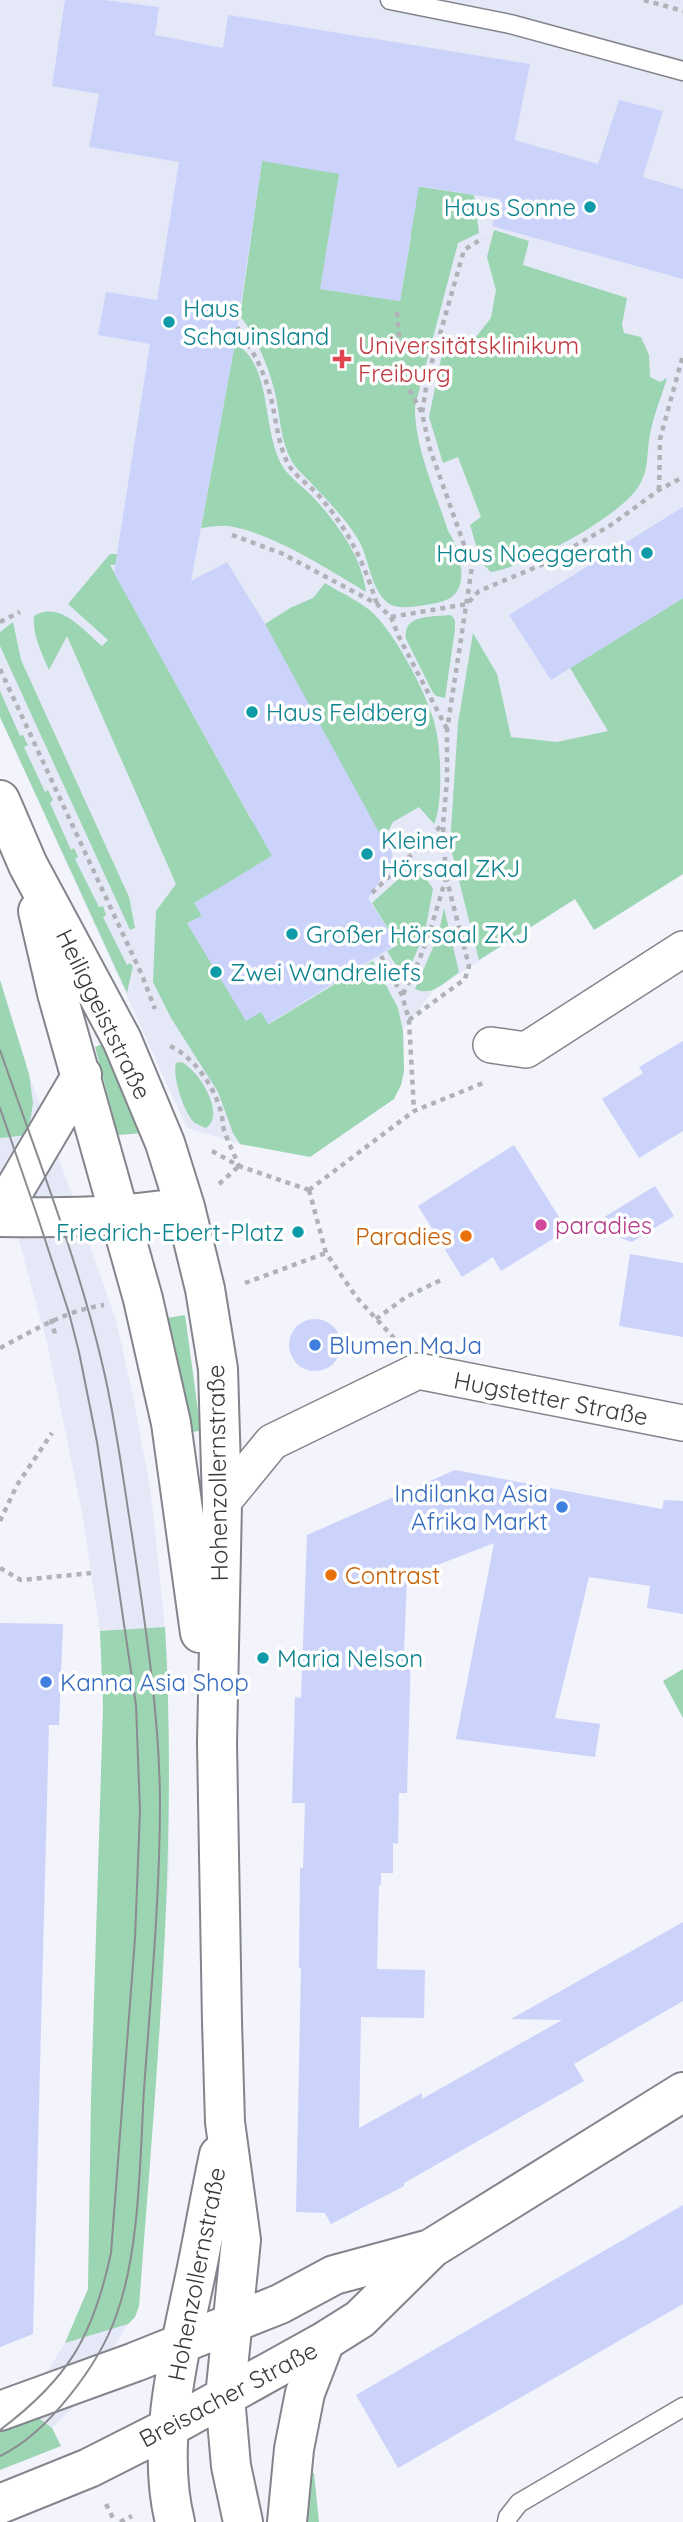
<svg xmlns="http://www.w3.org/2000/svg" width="683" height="2522" font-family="Quicksand,sans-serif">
<rect width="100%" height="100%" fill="#f2f3fb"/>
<path fill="#e5e8f7" d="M0,0H683V874L594,930L575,899L433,991L403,1030L404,1071L394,1099L310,1157L240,1144L187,1128L0,717Z
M0,980L29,1074L116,1320L134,1400L151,1494L165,1627L168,1674L169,1867L139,2306L135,2317L128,2324L91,2385L74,2407L52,2428L61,2446L0,2470L34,2392L65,2343L88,2289L112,1631H100L82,1512L47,1343L0,1172Z"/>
<path fill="#9bd5b2" d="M265,139L376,180L331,223L321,289L400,301L411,236L396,183L474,195L479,233L458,243L415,406C414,446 436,493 448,531C458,545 469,581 454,595C446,603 430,604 419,606C410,607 396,609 388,603C371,590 369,559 359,541C347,520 328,501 312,484C305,476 296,469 291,460C280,439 280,415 275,393C270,370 255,334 240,316Z
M494,230L529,241L523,265L627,298L622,325L624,333L641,337L649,355L650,377L660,382L667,378C661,398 652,419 649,440C647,455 648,469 641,482C626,515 526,567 491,572L481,562L470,525L481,517L458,457L443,463L429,417L446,335L458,342L475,338L491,318L496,290L487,257Z
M235,343C275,367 260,435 285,470C292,479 303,487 312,496C336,522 362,556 366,592C329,570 271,532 228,526C220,525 210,527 201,528Z
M110,554H122L135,564L110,565L252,821L300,839L195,903L202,916L187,923L246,1020L261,1011L269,1024L373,961L398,1008L403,1031L404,1071L401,1085L394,1099L310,1157L240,1144L233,1133L218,1092L171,1018L153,982L156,911L176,884L67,636L49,670C42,654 32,634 34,616C60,600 83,630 102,646L108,640L68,604Z
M325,583C341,593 362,602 375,615C397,638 423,687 433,718C441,741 444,802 434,824L419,807L393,822L385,837L374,831L265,624L290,608L313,598Z
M683,598V874L594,930L575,899L479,960L450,845L458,723L473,633L497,674L511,737L557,742L608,731L570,668Z
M451,615L455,620V629L445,698L436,696L432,691L406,639C402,614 432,617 451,615Z
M13,622L21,660L129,897L135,928L130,930L0,646V632Z
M0,691L20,736L23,735L28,745L24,747L45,792L48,790L53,800L50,803L71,850L74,848L78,857L75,859L99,907L103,906L106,915L103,917L127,965L130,963L133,966L127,993L0,717Z
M416,863L433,889L425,932L405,979L387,951L398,945L372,903Z
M444,908L459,972C445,982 432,997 415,989L438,936Z
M0,980L29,1074L33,1103L28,1135L0,1138Z
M107,1042L144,1133L118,1135L95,1047Z
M181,1062C197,1068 227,1114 206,1128C202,1126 198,1125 195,1123C184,1114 172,1076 176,1063Z
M185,1315L200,1425L199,1431L192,1432L188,1427L167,1318Z
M165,1627C178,1853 156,2080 139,2306L135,2317L128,2324L65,2343L88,2289L91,2099L103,1707L100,1631Z
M683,1669V1718L663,1681Z
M36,2416L52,2428L61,2446L0,2470V2429Z
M303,2472L314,2473L319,2522H305Z"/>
<path fill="#ccd3fb" d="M65,0H104L159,7L155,35L223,48L228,15L530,64L515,140L598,164L619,100L663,111L643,177L683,189V279L492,226L500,199L419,186L400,301L320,289L339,174L262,161L235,343L191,581L227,562L265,624L380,834L385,837L392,851L393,862L368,898L397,944L268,1024L261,1012L246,1021L187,923L202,916L194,903L272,856L114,573L150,344L98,335L106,292L157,300L179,162L89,147L99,94L52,86Z
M683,507V598L551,680L509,615Z
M683,1041V1131L639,1158L602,1099L643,1073L639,1067Z
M514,1145L567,1230L501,1271L493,1257L462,1277L418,1206Z
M655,1186L674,1216L632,1242L588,1227Z
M630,1254L683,1263V1337L619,1326Z
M289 1345a26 26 0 1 1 52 0a26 26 0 1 1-52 0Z
M455,1470L662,1509L664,1500L683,1501V1614L647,1608L650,1586L589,1577L555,1718L600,1724L595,1757L456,1739L494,1543L407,1577L404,1652H411L407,1793H399L398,1844L393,1843V1873H381V1885H379L377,1969L425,1970L424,2018L361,2017L359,2128L422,2093V2099L562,2020L511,2019L683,1922V2001L574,2064L584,2081L404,2183V2186L331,2224L325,2213L296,2212L301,1968H299L300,1868H303L305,1803H292L295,1697L301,1698L307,1535Z
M0,1623L63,1624L59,1725H49L33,2334L0,2347Z
M683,2205V2304L398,2468L356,2395Z"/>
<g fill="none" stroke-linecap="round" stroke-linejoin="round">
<g stroke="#84858c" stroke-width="21">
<path id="lane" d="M390,0L510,24L683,71
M507,2522L508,2517L519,2503L683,2407"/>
</g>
<g stroke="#84858c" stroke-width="38">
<path id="street" d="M491,1045L526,1050L683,949
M222,1503L272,1442L418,1371L683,1423"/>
</g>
<g stroke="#84858c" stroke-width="42">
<path id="secondary" d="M0,800L28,865L122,1040L165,1143L185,1207L205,1289L218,1369L222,1503L217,1743L222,2022L225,2122L241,2240L225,2397L231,2466L243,2522
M38,911L57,993L143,1299L171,1423L200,1633
M0,1214L82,1075
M0,1217C63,1218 123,1217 185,1207
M0,2411L135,2362L280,2304L334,2275L430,2249
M0,2504L89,2468L170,2427L325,2341L360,2319L432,2248L683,2092
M175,2522C156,2447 178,2357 194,2282C203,2240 210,2197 219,2155
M287,2522L294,2449L305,2393L325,2341"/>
</g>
<path stroke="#b1b2b8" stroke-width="4.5" stroke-dasharray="5 5" stroke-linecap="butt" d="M644,0L683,11
M397,312L402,376L422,413
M237,327C252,349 263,369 270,394C276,417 277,440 287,462C293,475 310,485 320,497C350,532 363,561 377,604
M659,490L660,439L683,355
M232,535L281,553L377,604L391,617L467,604L479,591L546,563L611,525L659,490L683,477
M391,617L399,637L447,729
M0,622L20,612
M0,669L141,973L155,1009
M372,893L442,825
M381,956L402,995L409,1020L414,1111
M403,994C424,955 433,921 446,878
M409,1020L465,979L469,966L446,877L443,825L447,780V730L472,567L430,449L422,413L428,376L464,250L483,238
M170,1046C193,1057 213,1084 220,1109C223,1116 222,1123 224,1130C228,1142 234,1154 239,1166
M212,1151L239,1166L309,1190
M219,1184L239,1166
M309,1190L414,1111L483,1083
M309,1190L326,1253L357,1298L394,1338
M245,1283L326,1253
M51,1319L56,1338
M376,1319L406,1297L443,1279
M0,1348C35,1330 64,1311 104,1305
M0,1521L17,1485L52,1433
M0,1568L21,1580L91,1573
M106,2504L115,2522
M120,2522L132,2516"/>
<use href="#lane" stroke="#fff" stroke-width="18"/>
<use href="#street" stroke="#fff" stroke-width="35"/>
<use href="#secondary" stroke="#fff" stroke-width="38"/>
<path stroke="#8b8c91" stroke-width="2" d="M0,1050C36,1154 78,1259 103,1367C116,1422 123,1479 132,1535C145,1623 159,1710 160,1800C160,1896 151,1993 144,2089C140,2158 140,2251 116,2316C99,2365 47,2434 0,2456
M0,1108L38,1218L69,1313L79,1352L97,1442L136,1705L140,1811L135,1938L111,2253C93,2337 68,2379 0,2430"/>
</g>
<g fill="#0f9aa8" stroke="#fff" stroke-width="2.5">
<circle cx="590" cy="207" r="7"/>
<circle cx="169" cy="322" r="7"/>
<circle cx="647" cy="553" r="7"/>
<circle cx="252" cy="712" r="7"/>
<circle cx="367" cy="854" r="7"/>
<circle cx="292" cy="934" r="7"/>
<circle cx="216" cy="972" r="7"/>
<circle cx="298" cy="1232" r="7"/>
<circle cx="263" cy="1658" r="7"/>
</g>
<path fill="#e0444e" stroke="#fff" stroke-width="2.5" d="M338.5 348.5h7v7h7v7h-7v7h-7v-7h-7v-7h7z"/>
<circle fill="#d1479c" stroke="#fff" stroke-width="2.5" cx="541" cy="1225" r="7"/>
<g fill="#e8710a" stroke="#fff" stroke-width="2.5">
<circle cx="466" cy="1236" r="7"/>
<circle cx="331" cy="1575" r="7"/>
</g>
<g fill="#3f7fe0" stroke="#fff" stroke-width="2.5">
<circle cx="315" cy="1345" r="7"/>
<circle cx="562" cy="1507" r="7"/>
<circle cx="46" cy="1682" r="7"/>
</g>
<g text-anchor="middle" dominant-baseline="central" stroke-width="7" stroke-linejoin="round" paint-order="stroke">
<g font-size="24" fill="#0d838f" stroke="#fff" text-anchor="start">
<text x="576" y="207" text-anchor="end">Haus Sonne</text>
<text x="183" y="308">Haus<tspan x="183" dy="28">Schauinsland</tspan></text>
<text x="633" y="553" text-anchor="end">Haus Noeggerath</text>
<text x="266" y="712">Haus Feldberg</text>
<text x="381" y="840">Kleiner<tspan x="381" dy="28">Hörsaal ZKJ</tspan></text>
<text x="306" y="934">Großer Hörsaal ZKJ</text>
<text x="230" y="972">Zwei Wandreliefs</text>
<text x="284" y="1232" text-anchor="end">Friedrich-Ebert-Platz</text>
<text x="277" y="1658">Maria Nelson</text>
</g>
<g font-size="24" fill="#be3a42" stroke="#fff" text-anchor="start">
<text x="358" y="345">Universitätsklinikum<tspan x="358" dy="28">Freiburg</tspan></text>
</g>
<g font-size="24" fill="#39393c" stroke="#fff">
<text transform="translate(104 1014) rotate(64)">Heiliggeiststraße</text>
<text transform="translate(551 1398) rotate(11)">Hugstetter Straße</text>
<text transform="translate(217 1473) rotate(-91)">Hohenzollernstraße</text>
<text transform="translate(196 2274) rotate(-79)">Hohenzollernstraße</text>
<text transform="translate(228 2394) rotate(-28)">Breisacher Straße</text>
</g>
<g font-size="24" fill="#b23c85" stroke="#fff" text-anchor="start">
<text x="555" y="1225">paradies</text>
</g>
<g font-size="24" fill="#c56008" stroke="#fff" text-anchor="end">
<text x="452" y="1236">Paradies</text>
<text x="345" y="1575" text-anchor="start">Contrast</text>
</g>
<g font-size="24" fill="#366cbe" stroke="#fff" text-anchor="start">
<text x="329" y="1345">Blumen MaJa</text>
<text x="548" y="1493" text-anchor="end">Indilanka Asia<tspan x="548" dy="28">Afrika Markt</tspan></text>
<text x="60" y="1682">Kanna Asia Shop</text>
</g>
</g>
</svg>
